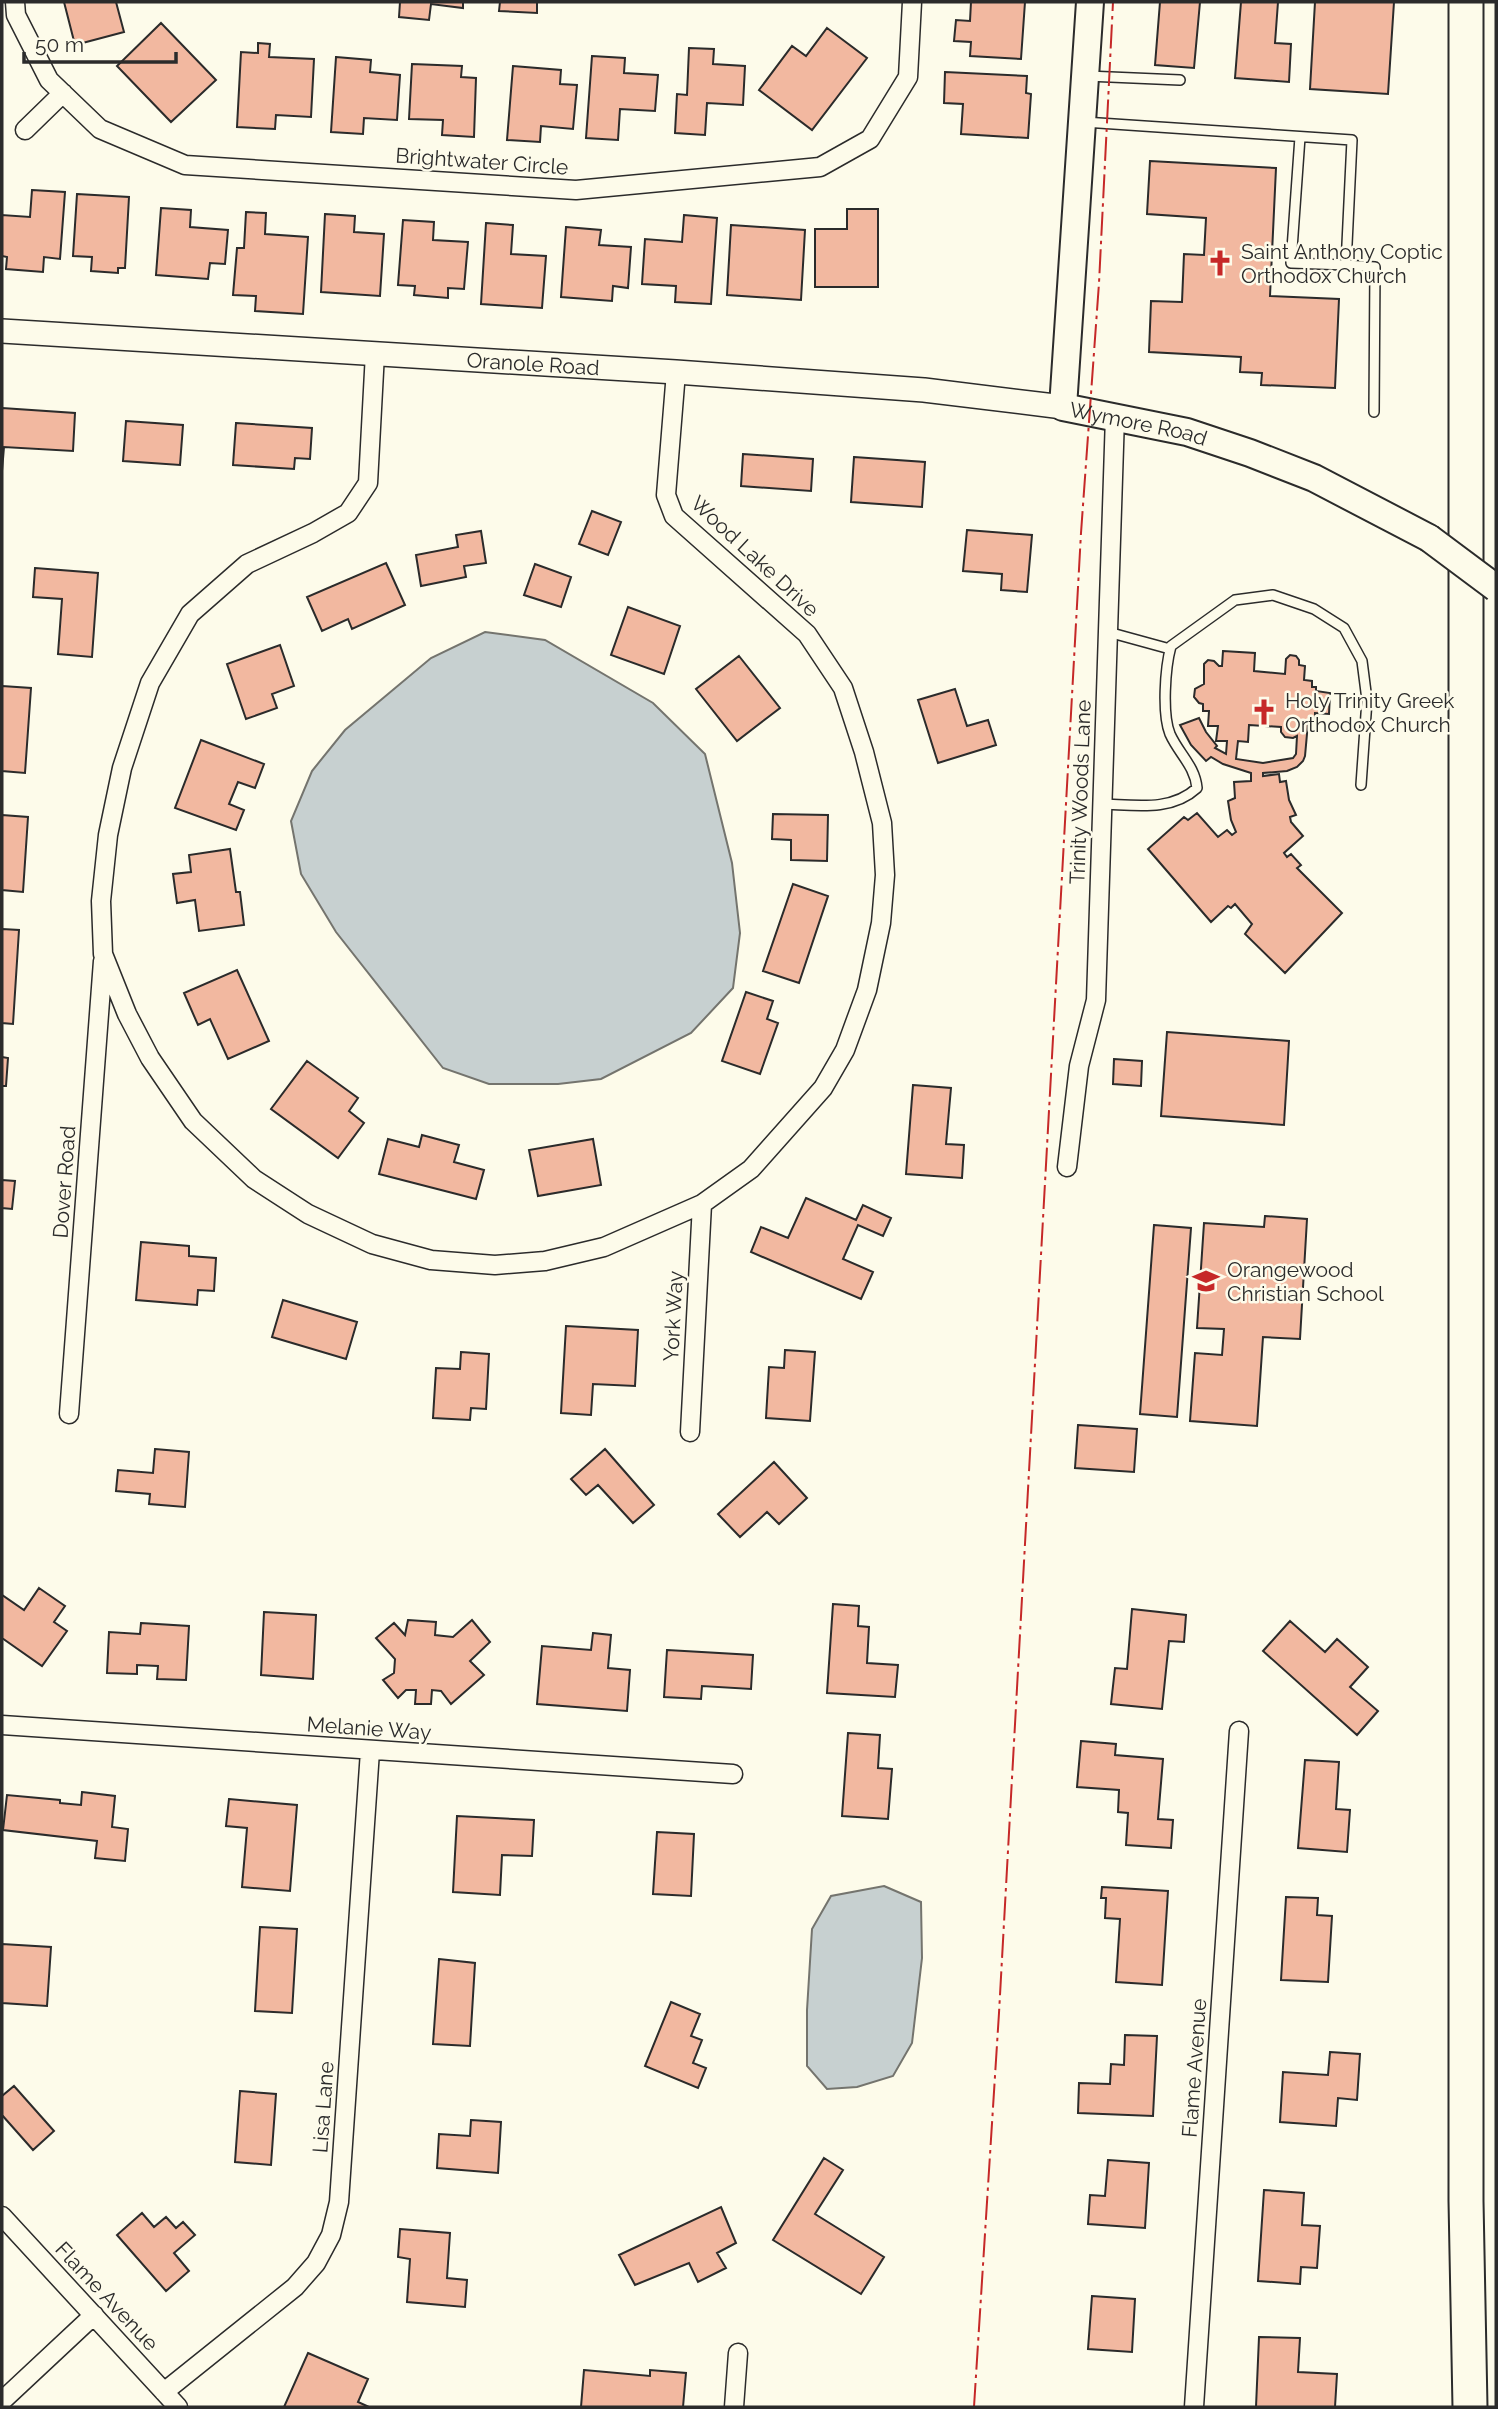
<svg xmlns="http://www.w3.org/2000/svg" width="1498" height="2409" font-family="Raleway,sans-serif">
<rect width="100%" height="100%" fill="#fdfbea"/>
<path fill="#c7d0d0" stroke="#74746e" stroke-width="2" d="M485,632L545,640L653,703L705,754L732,863L740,933L733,988L691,1033L601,1079L558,1084H489L443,1068L336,932L301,874L291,821L312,771L345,730L431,658Z
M884,1886L921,1902L922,1958L912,2043L893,2076L857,2087L827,2089L807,2066V2010L812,1929L831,1896Z"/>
<path fill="#f2b8a0" stroke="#2b2b2b" stroke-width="2" fill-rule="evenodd" d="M64,2H116L124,32L75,45Z
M400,2H463V8L431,4L429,20L399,17Z
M500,2H537V13L499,11Z
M971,2H1025L1021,59L970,56L971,42L954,41L956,20L970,21Z
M1160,2H1200L1194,68L1155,65Z
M1241,2H1278L1275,43L1291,44L1289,82L1235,78Z
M1315,2H1394L1388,94L1310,89Z
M161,23L216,80L171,122L117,66Z
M827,28L867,58L812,130L759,90L792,46L806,56Z
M258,43L270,44L269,57L314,59L311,117L276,115L275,129L237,127L241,52L258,53Z
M689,48L714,49L713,64L745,66L743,105L707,103L705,135L675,133L677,94L687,95Z
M592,56L625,58L624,73L658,75L655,111L620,109L618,140L586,138Z
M336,57L371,60L370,72L400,75L397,120L364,118L363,134L331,132Z
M412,64L462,66L461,77L476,78L474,137L442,135L443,120L409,119Z
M513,66L561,70L560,84L577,85L573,129L541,126L540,142L507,140Z
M945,72L1027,76L1026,93L1031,94L1028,138L961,134L963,104L944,103Z
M1150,161L1276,168L1270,296L1339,299L1335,388L1261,385L1262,373L1240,372L1241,357L1149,352L1151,301L1182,302L1184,254L1204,255L1206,218L1147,214Z
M32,190L65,192L60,259L44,257L43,272L6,269L7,257L2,256V215L30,217Z
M77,194L129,197L125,268H118V273L91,271L92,257L73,256Z
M161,208L191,210L190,227L228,230L225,264L210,263L208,279L156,275Z
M847,209H878V287H815V229H847Z
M246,212L266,213L265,234L308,237L303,314L255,311L256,296L233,295L237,248H244Z
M325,214L355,216L354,232L384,234L380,296L321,292Z
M684,215L717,218L711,304L675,302L676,286L642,284L645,239L682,242Z
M403,220L434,222L433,240L468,242L464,289L448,288V298L414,295L415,286L398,285Z
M486,223L513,225L511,254L546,256L542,308L481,304Z
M731,225L805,230L801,300L727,295Z
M566,227L601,230L599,245L631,247L628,288L613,286L612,301L561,297Z
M2,408L75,413L73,451L4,447L2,471Z
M126,421L183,425L180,465L123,461Z
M236,423L312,428L310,459L295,458L294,469L233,465Z
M743,454L813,459L811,491L741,486Z
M854,457L925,462L922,507L851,502Z
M592,511L621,522L608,555L579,544Z
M967,530L1032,535L1027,592L1001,590L1002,574L963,571Z
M481,531L486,563L464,566L466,577L421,586L416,555L458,547L456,535Z
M386,563L405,605L352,629L348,619L322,631L307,597Z
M535,564L571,577L561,607L524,595Z
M35,568L98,573L92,657L58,654L62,599L33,597Z
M628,607L680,626L664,674L611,655Z
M280,645L294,686L272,694L277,708L246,719L227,664Z
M1223,651L1255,653L1254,671L1285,674L1286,659L1290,655L1296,656L1299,660V665L1305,666L1304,680L1312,681V687H1316V691L1330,693L1329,714L1315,713V718H1310V722L1308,723L1305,756L1303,761L1297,767L1287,771L1263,773V776L1279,774L1280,782L1286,781L1289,800L1296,815L1290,817L1291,822L1303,836L1284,853L1287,857L1291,854L1301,865L1297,868L1342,913L1285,973L1245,934L1252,924L1235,904L1231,908L1228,906L1211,922L1148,849L1184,817L1188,820L1197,813L1218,837L1227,830L1232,835L1236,832L1231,820L1228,801L1235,798L1234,782L1251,781V773L1223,764L1211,757L1206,761L1191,745L1180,725L1199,718L1206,732L1217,746L1215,748L1226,754L1227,741H1216L1218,726H1208L1209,711H1203V704L1199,703L1194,697L1195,689L1204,684V664L1208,660L1214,661L1219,666H1222ZM1249,725L1281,727V732L1285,737L1293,738L1297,736L1296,754L1293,758L1263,763L1236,759L1238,741L1248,742Z
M739,656L780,708L737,741L696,689Z
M2,686L31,688L25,773L2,771Z
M955,689L967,726L988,720L996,745L938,763L918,700Z
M201,740L264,764L255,788L238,782L229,804L244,810L236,830L175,808Z
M773,814L828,815L827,861L791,860V840L772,839Z
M2,815L28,817L23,892L2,890Z
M230,849L236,892H240L244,925L199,931L195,900L177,903L173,874L191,872L189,855Z
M793,884L828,896L799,983L763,971Z
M2,929L19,930L13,1024L2,1023Z
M237,970L269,1041L228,1059L210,1019L198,1025L184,993Z
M746,992L773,1001L767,1019L778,1023L760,1074L722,1061Z
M1167,1032L1289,1041L1284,1125L1161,1116Z
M2,1057L8,1058L6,1086H2Z
M1114,1059L1142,1061L1141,1086L1113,1084Z
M307,1061L358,1098L349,1111L364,1123L338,1158L271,1109Z
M913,1085L951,1088L946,1144L964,1145L962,1178L906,1174Z
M422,1135L459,1145L454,1162L484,1170L476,1199L379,1174L388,1139L419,1147Z
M593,1139L601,1185L538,1196L529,1150Z
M2,1180L15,1181L12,1209L2,1208Z
M806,1198L856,1220L863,1205L891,1218L883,1236L858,1225L843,1259L873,1272L861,1299L751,1252L761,1227L788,1238Z
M1265,1216L1307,1219L1300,1339L1263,1337L1257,1426L1190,1421L1195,1353L1222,1355L1224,1329L1197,1328L1204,1223L1264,1227Z
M1154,1225L1191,1228L1177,1417L1140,1414Z
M141,1242L189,1246V1256L216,1258L214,1291L198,1290L197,1305L136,1300Z
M283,1300L357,1322L346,1359L272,1337Z
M566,1326L638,1330L635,1386L593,1384L591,1415L561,1413Z
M785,1350L815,1352L810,1421L766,1418L769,1367L784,1368Z
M461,1352L489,1354L486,1409L471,1408L470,1420L433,1418L436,1368L460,1369Z
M1078,1425L1137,1429L1134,1472L1075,1468Z
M155,1449L189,1452L185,1507L149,1504L150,1494L116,1491L118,1470L153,1473Z
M605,1449L654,1505L633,1523L598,1485L586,1495L571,1479Z
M774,1462L807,1498L779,1524L767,1512L740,1537L718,1514Z
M39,1588L65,1606L54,1622L67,1631L42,1666L2,1638V1595L24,1610Z
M833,1604L859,1606L858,1626L869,1627L867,1663L898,1665L895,1697L827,1693Z
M1132,1609L1186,1615L1184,1642L1169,1641L1162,1709L1111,1704L1115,1668L1127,1669Z
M264,1612L316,1615L313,1679L261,1675Z
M408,1620L436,1622L435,1635L453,1637L472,1620L490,1642L470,1661L484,1675L451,1704L441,1691L432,1690L431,1704H415L416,1690H406L398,1698L383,1680L394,1673L395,1659L376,1638L394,1623L405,1635Z
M1290,1621L1325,1652L1337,1639L1368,1667L1350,1687L1378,1711L1357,1735L1263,1651Z
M141,1623L189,1626L186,1680L157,1679L158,1666L137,1665V1674L107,1673L109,1632L140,1634Z
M593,1633L611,1635L608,1668L630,1670L627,1711L537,1704L542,1646L591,1650Z
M667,1650L753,1655L751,1689L702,1686L701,1699L664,1697Z
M848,1733L880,1735L878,1768L892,1769L888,1819L842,1816Z
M1081,1741L1116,1744L1115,1755L1163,1759L1158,1819L1173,1820L1171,1848L1126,1845L1128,1813L1118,1812L1119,1790L1077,1787Z
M1305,1760L1339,1762L1336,1809L1350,1810L1347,1852L1298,1848Z
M82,1792L115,1796L112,1827L128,1829L125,1861L95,1858L97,1841L3,1830L7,1795L60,1800V1803L81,1805Z
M229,1799L297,1805L290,1891L242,1887L247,1828L226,1826Z
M457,1816L534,1820L532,1856L502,1855L500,1895L453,1892Z
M657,1832L694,1834L691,1896L653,1894Z
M1102,1887L1168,1891L1162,1985L1116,1982L1120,1919L1105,1918L1106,1898H1101Z
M1286,1897L1318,1898L1317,1915L1332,1916L1328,1982L1281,1980Z
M260,1927L297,1929L292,2013L255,2011Z
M2,1944L51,1947L47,2006L2,2003Z
M439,1959L475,1963L470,2046L433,2044Z
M671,2002L700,2014L691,2036L702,2040L693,2063L706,2068L698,2088L645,2066Z
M1125,2035L1157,2036L1153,2116L1078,2113L1079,2083L1110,2084L1111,2064L1124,2065Z
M1330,2052L1360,2054L1357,2100L1338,2098L1336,2126L1280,2122L1283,2072L1328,2075Z
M14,2086L54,2131L33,2150L2,2115V2096Z
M240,2091L276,2094L271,2165L235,2162Z
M471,2120L501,2122L498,2173L437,2168L439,2134L470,2136Z
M824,2158L843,2170L815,2214L884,2257L861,2294L773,2240Z
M1108,2160L1149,2163L1145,2228L1088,2224L1090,2195L1105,2196Z
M1264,2190L1304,2193L1302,2225L1320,2226L1317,2268L1301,2267L1300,2284L1258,2281Z
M721,2207L736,2243L717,2253L726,2268L698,2282L689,2263L635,2285L619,2255Z
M142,2213L154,2227L166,2217L176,2228L183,2222L195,2235L174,2253L189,2271L166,2291L117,2235Z
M400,2229L450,2233L447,2278L467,2280L465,2307L407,2302L410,2259L398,2257Z
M1092,2296L1135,2299L1132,2352L1088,2349Z
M1259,2337L1300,2338L1298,2372L1337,2374L1335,2407H1256Z
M308,2353L368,2379L358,2402L369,2407H284Z
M584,2370L650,2376V2370L686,2373L683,2407H581Z"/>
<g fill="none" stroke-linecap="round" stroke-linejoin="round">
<g stroke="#2b2b2b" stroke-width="12">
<path id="service" d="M1087,76L1180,80
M1084,122L1352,140L1346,265L1375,267L1374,412
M1300,137L1291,263L1346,265
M1108,632L1170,649
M1102,804C1135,805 1171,812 1197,788C1195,766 1179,754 1170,734C1162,714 1165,668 1171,646L1235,600L1273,595L1314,609L1344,628L1362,661L1367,700L1361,785"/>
</g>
<g stroke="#2b2b2b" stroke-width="21">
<path id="minor" d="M15,2L16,15L49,80L100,129L185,165L576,190L820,167L870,139L908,77L912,2
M25,130L63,93
M375,353L368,483L348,513L313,533L247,564L190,614L150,683L122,768L108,835L101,901L103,954L127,1014L150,1058L193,1121L254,1179L308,1214L372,1244L431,1260L495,1265L545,1261L604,1247L702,1204L751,1169L823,1088L845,1050L867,990L881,923L885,875L882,823L864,752L843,688L807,634L674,516L666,495L676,372
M1067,1167L1079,1066L1096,1000L1115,416
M69,1414L103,961
M690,1432L702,1204
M2,1725L733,1774
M2,2216L178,2407
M164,2392L295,2287L316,2263L331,2235L339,2202L370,1751
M2,2401L94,2315
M734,2407L738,2353
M1194,2407L1239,1731"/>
</g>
<g stroke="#2b2b2b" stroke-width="26">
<g id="tertiary">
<path id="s1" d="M2,331L676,372L924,390L1063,407"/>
</g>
</g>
<g stroke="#2b2b2b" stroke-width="30">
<g id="secondary">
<path id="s2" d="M1090,2L1063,407L1187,432L1250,453L1314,478L1429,538"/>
</g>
</g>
<g stroke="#2b2b2b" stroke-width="37">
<path id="motorway" d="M1466,2V2201L1470,2407"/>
</g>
<use href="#service" stroke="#fdfbea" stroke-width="9"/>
<use href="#minor" stroke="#fdfbea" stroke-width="18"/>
<use href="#tertiary" stroke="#fdfbea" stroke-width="23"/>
<use href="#secondary" stroke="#fdfbea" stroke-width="26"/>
<use href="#motorway" stroke="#fdfbea" stroke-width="33"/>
<g stroke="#2b2b2b" stroke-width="30" stroke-linecap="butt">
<path id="secondary-bridge" d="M1429,538L1496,588"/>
</g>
<use href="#secondary-bridge" stroke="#fdfbea" stroke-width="26"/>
<path stroke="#c62828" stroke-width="2" stroke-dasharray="24 5 3.5 5" stroke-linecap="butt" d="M974,2407L999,2013L1081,533L1099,283L1113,2"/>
</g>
<defs>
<g id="church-bare" transform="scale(2.1)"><path d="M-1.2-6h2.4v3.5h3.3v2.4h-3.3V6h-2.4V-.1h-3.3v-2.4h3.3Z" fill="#c62828" stroke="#fdfbea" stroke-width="2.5" paint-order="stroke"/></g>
<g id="school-bare" transform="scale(2.1)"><path d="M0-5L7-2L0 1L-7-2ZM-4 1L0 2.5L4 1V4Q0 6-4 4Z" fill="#c62828" stroke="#fdfbea" stroke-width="2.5" paint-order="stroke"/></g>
</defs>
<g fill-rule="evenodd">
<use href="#church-bare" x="1220" y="263"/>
<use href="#church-bare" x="1264" y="712"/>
<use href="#school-bare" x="1206" y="1281"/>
</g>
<g text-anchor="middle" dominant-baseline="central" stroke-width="5" stroke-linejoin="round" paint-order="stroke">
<g font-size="21" fill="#2b2b2b" stroke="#fdfbea">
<text transform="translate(482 161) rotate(4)">Brightwater Circle</text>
<text stroke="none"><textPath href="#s1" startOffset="532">Oranole Road</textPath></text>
<text stroke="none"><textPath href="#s2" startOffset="483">Wymore Road</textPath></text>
<text transform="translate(755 556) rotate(43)">Wood Lake Drive</text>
<text transform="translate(1080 792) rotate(-88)">Trinity Woods Lane</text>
<text transform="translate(64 1182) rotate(-86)">Dover Road</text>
<text transform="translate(673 1316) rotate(-87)">York Way</text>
<text transform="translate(369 1728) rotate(4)">Melanie Way</text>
<text transform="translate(1194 2068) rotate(-86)">Flame Avenue</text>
<text transform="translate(323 2107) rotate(-86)">Lisa Lane</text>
<text transform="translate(107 2296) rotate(47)">Flame Avenue</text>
</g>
<g font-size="21" fill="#2b2b2b" stroke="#fdfbea" text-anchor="start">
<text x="1241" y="251">Saint Anthony Coptic<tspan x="1241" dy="24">Orthodox Church</tspan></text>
<text x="1285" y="700">Holy Trinity Greek<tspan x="1285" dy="24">Orthodox Church</tspan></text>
<text x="1227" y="1269">Orangewood<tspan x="1227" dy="24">Christian School</tspan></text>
</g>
</g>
<rect width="1498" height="2409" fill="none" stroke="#2b2b2b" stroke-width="7"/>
<path d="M24 52v10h152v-10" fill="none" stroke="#2b2b2b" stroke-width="3.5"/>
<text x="35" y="52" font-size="21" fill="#2b2b2b" stroke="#fdfbea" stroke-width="5" paint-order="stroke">50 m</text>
</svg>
